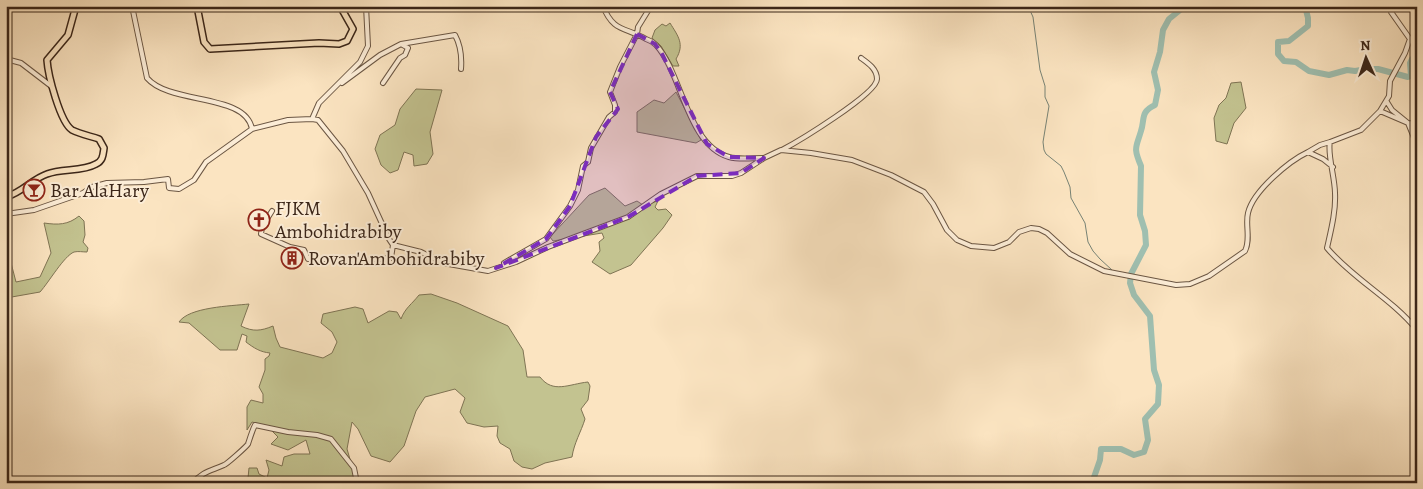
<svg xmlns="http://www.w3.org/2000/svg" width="1423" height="489" font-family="Alegreya,serif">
<rect width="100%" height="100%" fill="#fbe4c1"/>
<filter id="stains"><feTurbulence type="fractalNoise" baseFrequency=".004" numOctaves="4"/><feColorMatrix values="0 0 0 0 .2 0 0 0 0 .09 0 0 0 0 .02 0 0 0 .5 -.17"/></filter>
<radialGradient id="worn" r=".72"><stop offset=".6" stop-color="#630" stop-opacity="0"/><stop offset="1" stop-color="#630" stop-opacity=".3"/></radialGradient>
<path fill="#c3c390" stroke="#7f7454" d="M670,23C678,36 685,44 676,59L679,66H673L661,46L652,38L655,30L662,24L666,26Z
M1241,82L1246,108L1234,123L1227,144L1216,141L1214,118L1219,105L1226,98L1231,83Z
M416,89L442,90L430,132L433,154L427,164L414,166L413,155L404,152L398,170L390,173L381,165L375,149L380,135L395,125L400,109Z
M676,92L701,140L696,143L637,132V112L654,100L664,103Z
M605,188L625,206L637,201L643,205L658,201L655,207L658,210L666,209L672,215L663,228L631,265L610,274L592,262L600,251L599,242L604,238L602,233L553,241L550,237L589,195Z
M79,216L84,221L85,235L83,242L88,248L87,252C83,252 78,251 74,252C64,256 49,282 40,292L6,298V265L10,259L16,282L40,277L51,253L44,223C58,225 68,225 79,216Z
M431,294L457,303L508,326L523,350L527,377H540C553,394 569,384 588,382L590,386L588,400L581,409L585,419C581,432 574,443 572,457L545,463L532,469L522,467L514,461L510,449L500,443L497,436L498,426L484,427L467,423L460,412L465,398L455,389L425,397L416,411L404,446L390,462L371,456L358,429L352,422L347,449L357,483H245L248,478L249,468H257L259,474L267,478L269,470L266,460L282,466L284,457L294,454H310L306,440L288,450L271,444L278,437L267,426L252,422L247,430V407L251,400L263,403V394L259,387L265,370V359L269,356L270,353C260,352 254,348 246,342L247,336L242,334L237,350H220L189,323L179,322C189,307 231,306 249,304L241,326C253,332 261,331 273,326L276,338L280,347L323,358L332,353L337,342L332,332L321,323L323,314L355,307L363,309L368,323L389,311L397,312L401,319C405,308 412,304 419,295Z"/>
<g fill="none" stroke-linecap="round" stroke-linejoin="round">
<path stroke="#778274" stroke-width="1" d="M1028,6L1033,17L1040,70L1045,86V97L1049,106L1043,142L1044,150L1046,154L1061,166L1064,172L1070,187L1071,198L1085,223L1088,242L1093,251L1100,259L1112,270"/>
<path stroke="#9fbfb0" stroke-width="6" d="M1305,6L1308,18V26L1289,41L1278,42V54L1284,61L1296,62L1309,71L1329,75L1347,70L1355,71L1367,69H1378L1408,77L1411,76L1410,63L1412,59L1417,57
M1092,483L1100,460L1101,449H1121L1134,455L1144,452L1148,440L1145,419L1158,404L1159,385L1154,370L1150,316L1134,295L1130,283L1131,274L1146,245L1145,231L1140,215L1141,166C1133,147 1136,148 1141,131C1145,119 1140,112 1155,105L1158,90L1154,72L1160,52L1163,30L1169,19L1185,6"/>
<g stroke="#6b5643" stroke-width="6">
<path id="minor" d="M132,6L147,78C170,105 246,93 252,129
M603,6C613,32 625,27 646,39C649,40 653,42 656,45C682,73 687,145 729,157C739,160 752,158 763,158
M1391,6V12L1410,39L1405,53L1390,81L1389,96L1380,111L1361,130L1330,142C1327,153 1335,178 1335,193C1336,211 1331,230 1327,248C1353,279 1391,298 1417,330
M401,44L455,35C461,46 462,56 461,69
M6,59L21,63L51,86
M342,83L380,55L401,44L408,48L405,55L400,58L383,83
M1387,102L1392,110L1408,123L1417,145
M1380,111L1408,123L1417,124
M312,119L319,103L360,62L368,46L366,6
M782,150C797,142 877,94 877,79C877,69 868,63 861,58
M1308,152L1320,145L1330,142
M272,211L262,227L261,234L290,247L304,250L308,259L366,260L391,258L393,245
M6,214L34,210L83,193L92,187L107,183L144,182L168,179L169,188L179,189L194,180L206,162L252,129L288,120L312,119L318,120L343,151L368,193L389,239L393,245L421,252L443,263L488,271L516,262L548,247L628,217L661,194L697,176H732L741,173L764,158L781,150L811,153L852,160L891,175L924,192L933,204L947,230L957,240L971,246L994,248L1009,242L1019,232L1031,228L1039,229L1047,233L1070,254L1104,271L1176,285L1190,284L1209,276L1245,251C1251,239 1245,225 1248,213C1253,191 1289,161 1308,152L1323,159L1333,167
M504,263L546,239L570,206L578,190L583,166L588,162L591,148L609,117L615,112V105L610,92L620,67L637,34L638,27L651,6
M193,483C203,471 211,471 224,465C227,464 246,447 248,444C250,438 252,431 255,425L288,432L317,435L331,439L354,468L357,483"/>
</g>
<g stroke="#3b2619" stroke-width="8">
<path id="major" d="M197,6L204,42L210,49L319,43L339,44L347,41L353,29L340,6
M6,197C23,192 32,179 47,174C62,168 82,172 96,164C103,161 103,155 104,148L99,139C90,136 80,134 72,130C60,122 48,75 47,60L68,35L76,6"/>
</g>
<use href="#minor" stroke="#fcedd7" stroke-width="4"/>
<use href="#major" stroke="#fbe4c1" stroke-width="5"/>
</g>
<path fill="#7b2cbf" fill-opacity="0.2" stroke="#7b2cbf" stroke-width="4" stroke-dasharray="10 6" stroke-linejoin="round" d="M637,34L655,44L661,52L707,144L729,157L764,158L741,173L697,176L628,217L496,268L546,239L570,206L596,137L618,109L610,92Z"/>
<defs>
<g id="bar-ring" transform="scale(1.125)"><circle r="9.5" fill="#fcedd7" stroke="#8f2418" stroke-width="1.5"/><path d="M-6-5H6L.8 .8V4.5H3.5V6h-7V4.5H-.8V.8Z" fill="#8f2418"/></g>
<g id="church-ring" transform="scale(1.125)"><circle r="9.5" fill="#fcedd7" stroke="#8f2418" stroke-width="1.5"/><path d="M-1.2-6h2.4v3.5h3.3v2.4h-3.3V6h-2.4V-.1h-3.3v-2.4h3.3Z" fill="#8f2418"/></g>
<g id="building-ring" transform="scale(1.125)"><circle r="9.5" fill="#fcedd7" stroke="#8f2418" stroke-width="1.5"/><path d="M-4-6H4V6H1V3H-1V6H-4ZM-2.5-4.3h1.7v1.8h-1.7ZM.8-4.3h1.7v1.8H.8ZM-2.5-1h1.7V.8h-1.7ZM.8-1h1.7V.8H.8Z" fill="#8f2418"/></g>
</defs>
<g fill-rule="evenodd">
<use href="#bar-ring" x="34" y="190"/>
<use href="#church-ring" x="259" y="220"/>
<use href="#building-ring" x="292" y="258"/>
</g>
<g text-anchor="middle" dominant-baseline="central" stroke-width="4" stroke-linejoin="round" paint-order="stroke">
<g font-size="20" fill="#3b2619" stroke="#fcedd7" text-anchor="start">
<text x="50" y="190">Bar AlaHary</text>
<text x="275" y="208">FJKM<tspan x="275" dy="23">Ambohidrabiby</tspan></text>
<text x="308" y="258">Rovan'Ambohidrabiby</text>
</g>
</g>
<rect width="1423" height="489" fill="none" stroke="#fbe4c1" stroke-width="25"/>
<rect x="8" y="8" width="1408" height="474" fill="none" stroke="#3b2619" stroke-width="2.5"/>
<rect x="12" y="12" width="1398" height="464" fill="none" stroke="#3b2619"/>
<g transform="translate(1366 58) rotate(357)" stroke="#fcedd7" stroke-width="4" paint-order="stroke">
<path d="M0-4L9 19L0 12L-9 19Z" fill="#3b2619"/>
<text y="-8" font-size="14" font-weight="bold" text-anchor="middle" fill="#3b2619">N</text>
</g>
<rect width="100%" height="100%" filter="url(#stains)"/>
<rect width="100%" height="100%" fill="url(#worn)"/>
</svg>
